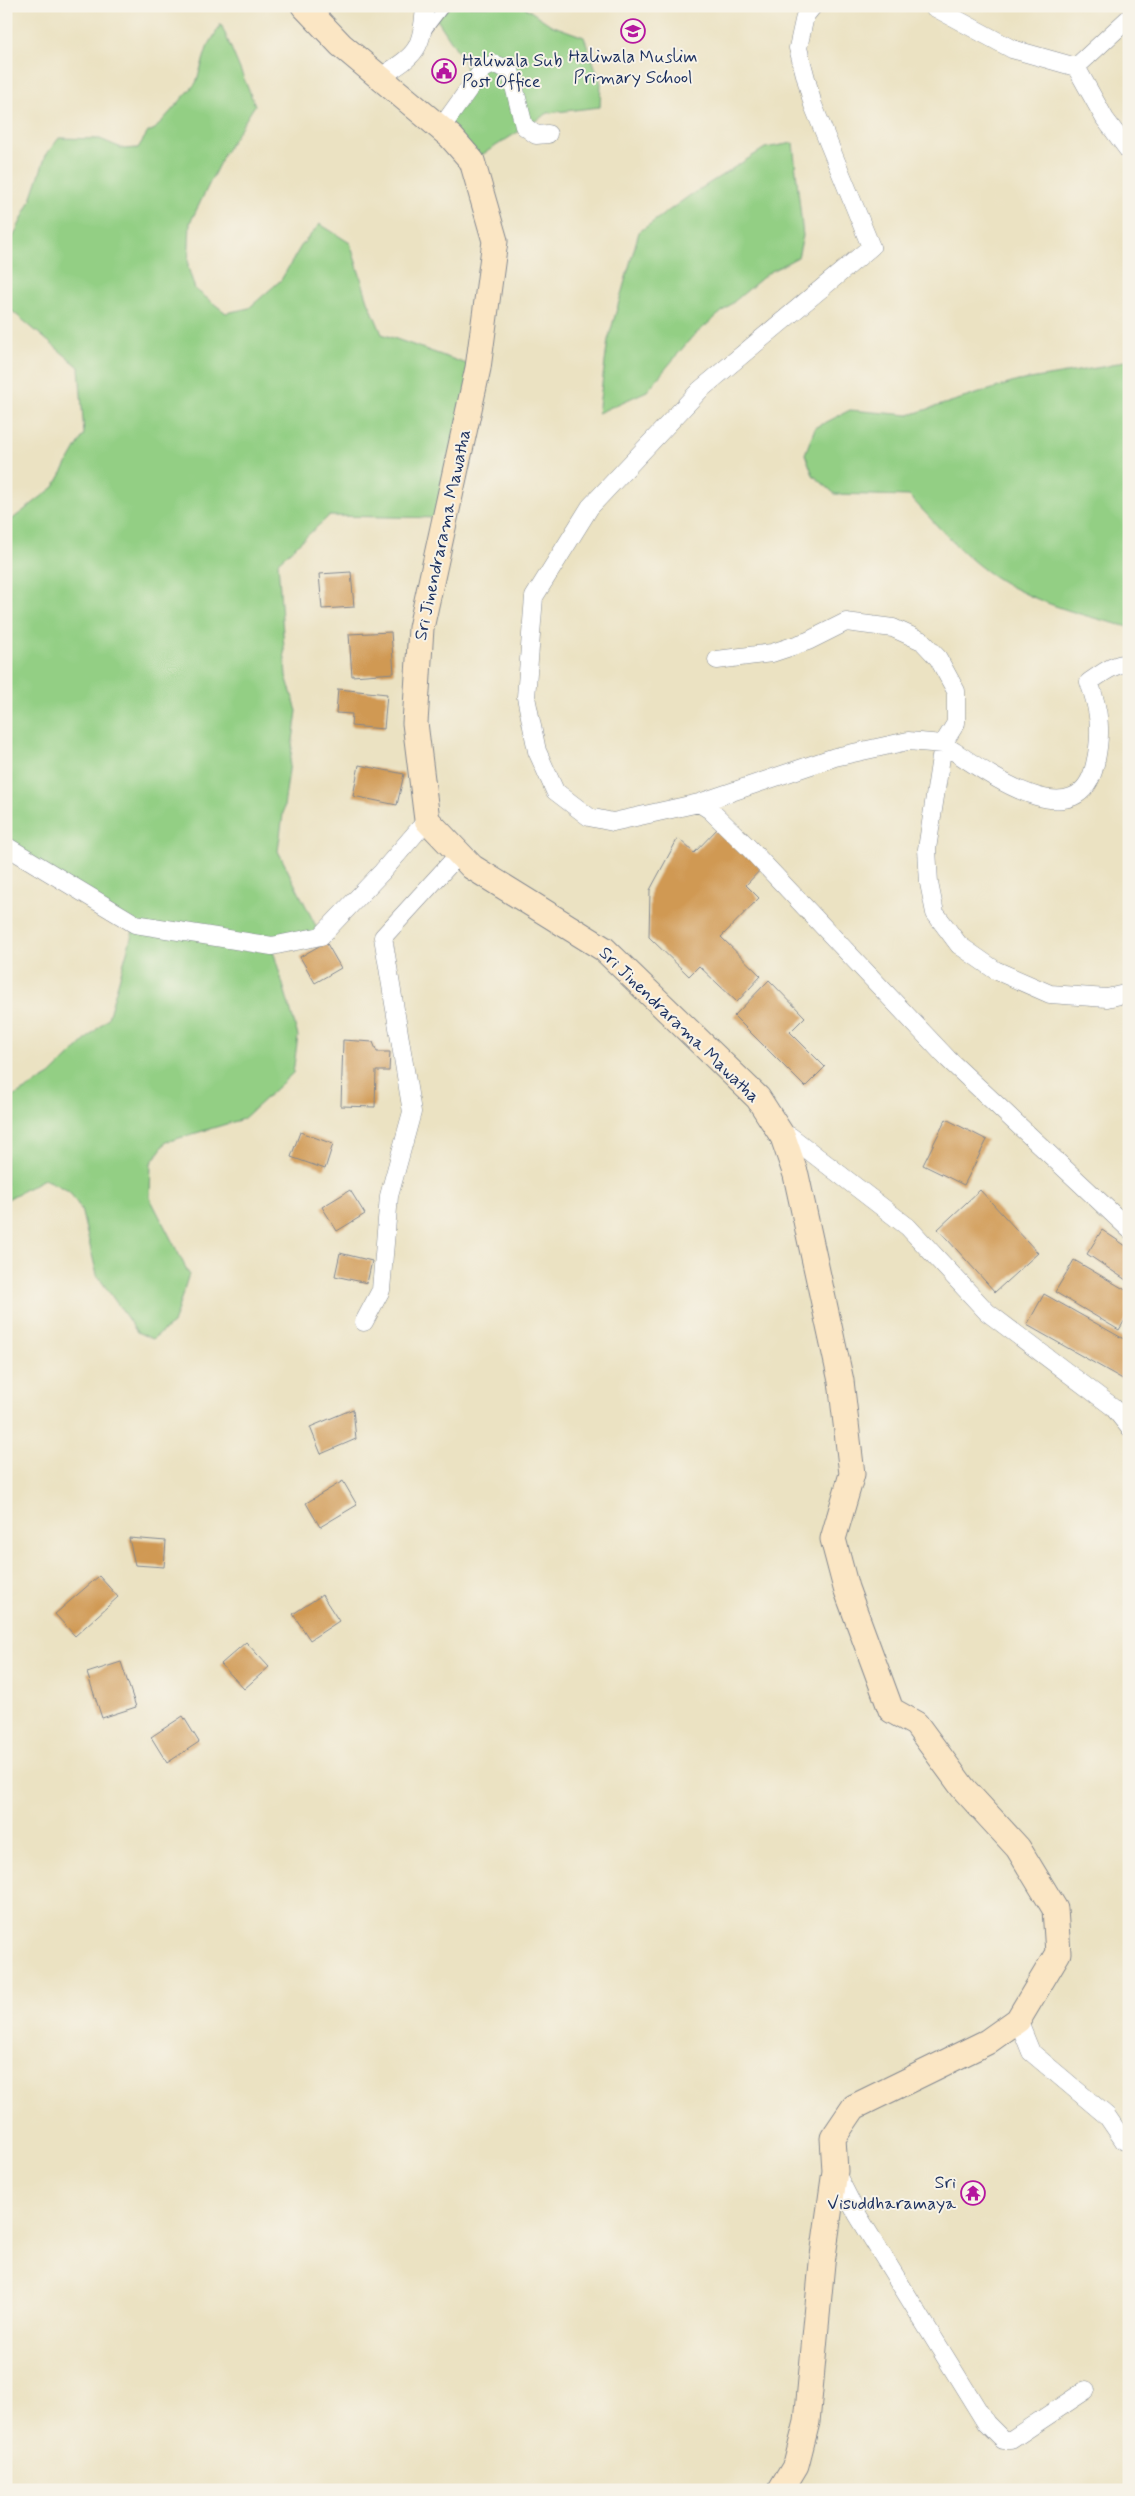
<svg xmlns="http://www.w3.org/2000/svg" width="1135" height="2496" font-family="Mynerve,sans-serif">
<rect width="100%" height="100%" fill="#f7f3e8"/>
<filter id="ink" filterUnits="userSpaceOnUse"><feTurbulence type="fractalNoise" baseFrequency=".02" numOctaves="2"/><feDisplacementMap in="SourceGraphic" scale="10" xChannelSelector="R" yChannelSelector="G"/><feConvolveMatrix kernelMatrix="1 2 1 2 8 2 1 2 1" color-interpolation-filters="sRGB"/></filter>
<filter id="wash" filterUnits="userSpaceOnUse"><feTurbulence type="fractalNoise" baseFrequency=".0096" numOctaves="4" result="noise"/><feDisplacementMap in="SourceGraphic" scale="20" xChannelSelector="R" yChannelSelector="G"/><feGaussianBlur stdDeviation="1.12" result="paint"/><feColorMatrix in="noise" values="0 0 0 0 0 0 0 0 0 0 0 0 0 0 0 0 0 1.4 0 .05"/><feComposite in="paint" operator="in"/></filter>
<g filter="url(#wash)">
<rect width="100%" height="100%" fill="#ebe2c2"/>
<path fill="#93cf84" stroke="#577f71" d="M428,6H523L551,25L584,37L601,83L600,107L548,113L472,161L441,128L469,78L463,59Z
M221,24L255,105L224,154L190,223L188,267L195,289L226,313L249,308L281,280L301,246L320,224L350,243L368,301L382,334L478,368L445,518L329,516L278,562L286,676L297,711L278,851L321,936L272,947L298,1036L293,1073L243,1119L166,1142L151,1163L150,1198L189,1274L173,1324L152,1339L137,1332L97,1275L81,1209L69,1191L44,1179L6,1200V1101L50,1075L108,1018L135,924L6,846V524L54,487L84,434L79,367L6,306V252L30,202L46,155L59,138L100,139L124,149L138,148L148,132L155,129L196,83L207,48Z
M793,143L803,236L798,257L768,273L692,337L647,391L598,413L608,340L639,232L689,196L765,148Z
M1129,359V627C1076,614 1020,599 977,564C952,544 931,518 909,496L835,494L813,475L805,454L815,428L850,410L909,415L1018,381L1108,366Z"/>
<g id="blocks">
<path fill="#d09953" d="M351,572L354,607L322,609L319,574Z
M391,632L394,673L352,676L349,634Z
M338,689L387,694L384,729L351,726L352,714L336,713Z
M359,765L404,774L397,805L353,796Z
M719,827L762,868L746,885L759,898L721,937L761,976L737,1002L699,966L689,976L649,937L650,890L678,838L694,853Z
M326,942L341,968L315,983L300,957Z
M769,980L805,1017L790,1032L825,1067L805,1087L734,1016Z
M343,1040L373,1042L377,1052H390L389,1071H376L375,1107L341,1106Z
M946,1119L987,1140L964,1185L923,1165Z
M300,1132L333,1144L325,1169L291,1157Z
M350,1190L365,1214L337,1231L322,1207Z
M980,1190L1038,1253L995,1292L938,1229Z
M1102,1230L1129,1248V1282L1087,1254Z
M340,1253L372,1261L367,1283L335,1276Z
M1074,1260L1129,1292V1313L1119,1330L1055,1292Z
M1044,1294L1129,1342L1128,1382L1027,1325Z
M353,1409L356,1439L321,1454L310,1427Z
M343,1481L357,1505L320,1527L306,1503Z
M129,1538L166,1541L164,1567L135,1565Z
M99,1576L118,1597L75,1636L55,1614Z
M322,1595L339,1621L310,1640L293,1614Z
M246,1642L269,1667L244,1689L221,1664Z
M121,1662L136,1707L102,1718L87,1673Z
M183,1716L199,1742L167,1763L151,1737Z"/>
</g>
</g>
<g filter="url(#ink)">
<use href="#blocks" fill-opacity="0" stroke="#838890" stroke-width="1"/>
<g fill="none" stroke-linecap="round" stroke-linejoin="round">
<g stroke="#838890" stroke-width="11">
<path id="lane" d="M426,31L445,6"/>
</g>
<g stroke="#838890" stroke-width="19">
<path id="street" d="M813,6L805,16L798,48L813,105L871,247L700,390L590,507L534,597L526,697L537,751L555,791L589,817L613,822L699,803L835,757L908,741L943,744L927,849L929,883L935,913L959,945L995,970L1050,994L1107,998L1129,993
M932,6L1012,49L1076,67L1129,18
M1076,67L1105,119L1129,151
M379,78C416,54 422,52 425,6
M441,128L483,69L494,64L510,70L524,126L536,135L548,134
M717,660L772,653L808,641L846,622L893,628L922,641L938,658L956,691V723L943,744C979,767 1078,844 1095,764C1102,735 1100,711 1089,682C1100,675 1115,662 1129,664
M699,803L710,810L749,848L948,1059L1129,1229
M6,846L135,924L272,946L321,936L382,872L427,820
M783,1137L790,1136L908,1227L987,1312L1113,1407L1129,1427
M364,1322L381,1290L389,1196L412,1112L383,937L459,854
M1018,2020L1031,2052L1107,2116L1124,2141
M835,2171L857,2214L986,2423L1003,2440H1011L1086,2390"/>
</g>
<g stroke="#838890" stroke-width="27">
<path id="secondary" d="M304,6L341,45L451,137L472,161L495,241L478,368L421,628L415,723L427,820L472,867L604,949L758,1098L783,1137L796,1175L841,1381L852,1474L833,1539L846,1588L891,1710L916,1724L963,1788L1018,1848L1055,1909L1058,1953L1018,2020L987,2042L854,2107L833,2138L835,2171L822,2263L807,2422L796,2465L781,2490"/>
</g>
<use href="#lane" stroke="#fff" stroke-width="9"/>
<use href="#street" stroke="#fff" stroke-width="18"/>
<use href="#secondary" stroke="#fbe6c4" stroke-width="25"/>
</g>
</g>
<defs>
<g id="school-ring" transform="scale(1.25)"><circle r="9.5" fill="#f7f3e8" stroke="#b5179e" stroke-width="1.5"/><path d="M0-5L7-2L0 1L-7-2ZM-4 1L0 2.5L4 1V4Q0 6-4 4Z" fill="#b5179e"/></g>
<g id="civic-ring" transform="scale(1.25)"><circle r="9.5" fill="#f7f3e8" stroke="#b5179e" stroke-width="1.5"/><path d="M-.6-6.5H3V-4.5H.6V-3L4-1V1h2V6H-6V1h2V-1L-.6-3ZM-1.2 2.5V6h2.4V2.5Z" fill="#b5179e"/></g>
<g id="temple-ring" transform="scale(1.25)"><circle r="9.5" fill="#f7f3e8" stroke="#b5179e" stroke-width="1.5"/><path d="M0-6L5-2H3V0L6.5 2.5H4V6H1.5V3h-3V6H-4V2.5H-6.5L-3 0V-2H-5Z" fill="#b5179e"/></g>
</defs>
<g fill-rule="evenodd">
<use href="#school-ring" x="633" y="31"/>
<use href="#civic-ring" x="444" y="71"/>
<use href="#temple-ring" x="973" y="2193"/>
</g>
<g text-anchor="middle" dominant-baseline="central" stroke-width="4" stroke-linejoin="round" paint-order="stroke">
<g font-size="18" fill="#1b2f5e" stroke="#f7f3e8">
<text x="633" y="57">Haliwala Muslim<tspan x="633" dy="21">Primary School</tspan></text>
<text x="462" y="61" text-anchor="start">Haliwala Sub<tspan x="462" dy="21">Post Office</tspan></text>
<text x="956" y="2183" text-anchor="end">Sri<tspan x="956" dy="21">Visuddharamaya</tspan></text>
</g>
<g font-size="18" fill="#1b2f5e" stroke="#f7f3e8">
<text transform="translate(443 535) rotate(-78)">Sri Jinendrarama Mawatha</text>
<text transform="translate(679 1025) rotate(44)">Sri Jinendrarama Mawatha</text>
</g>
</g>
<rect width="1135" height="2496" fill="none" stroke="#f7f3e8" stroke-width="25"/>
</svg>
